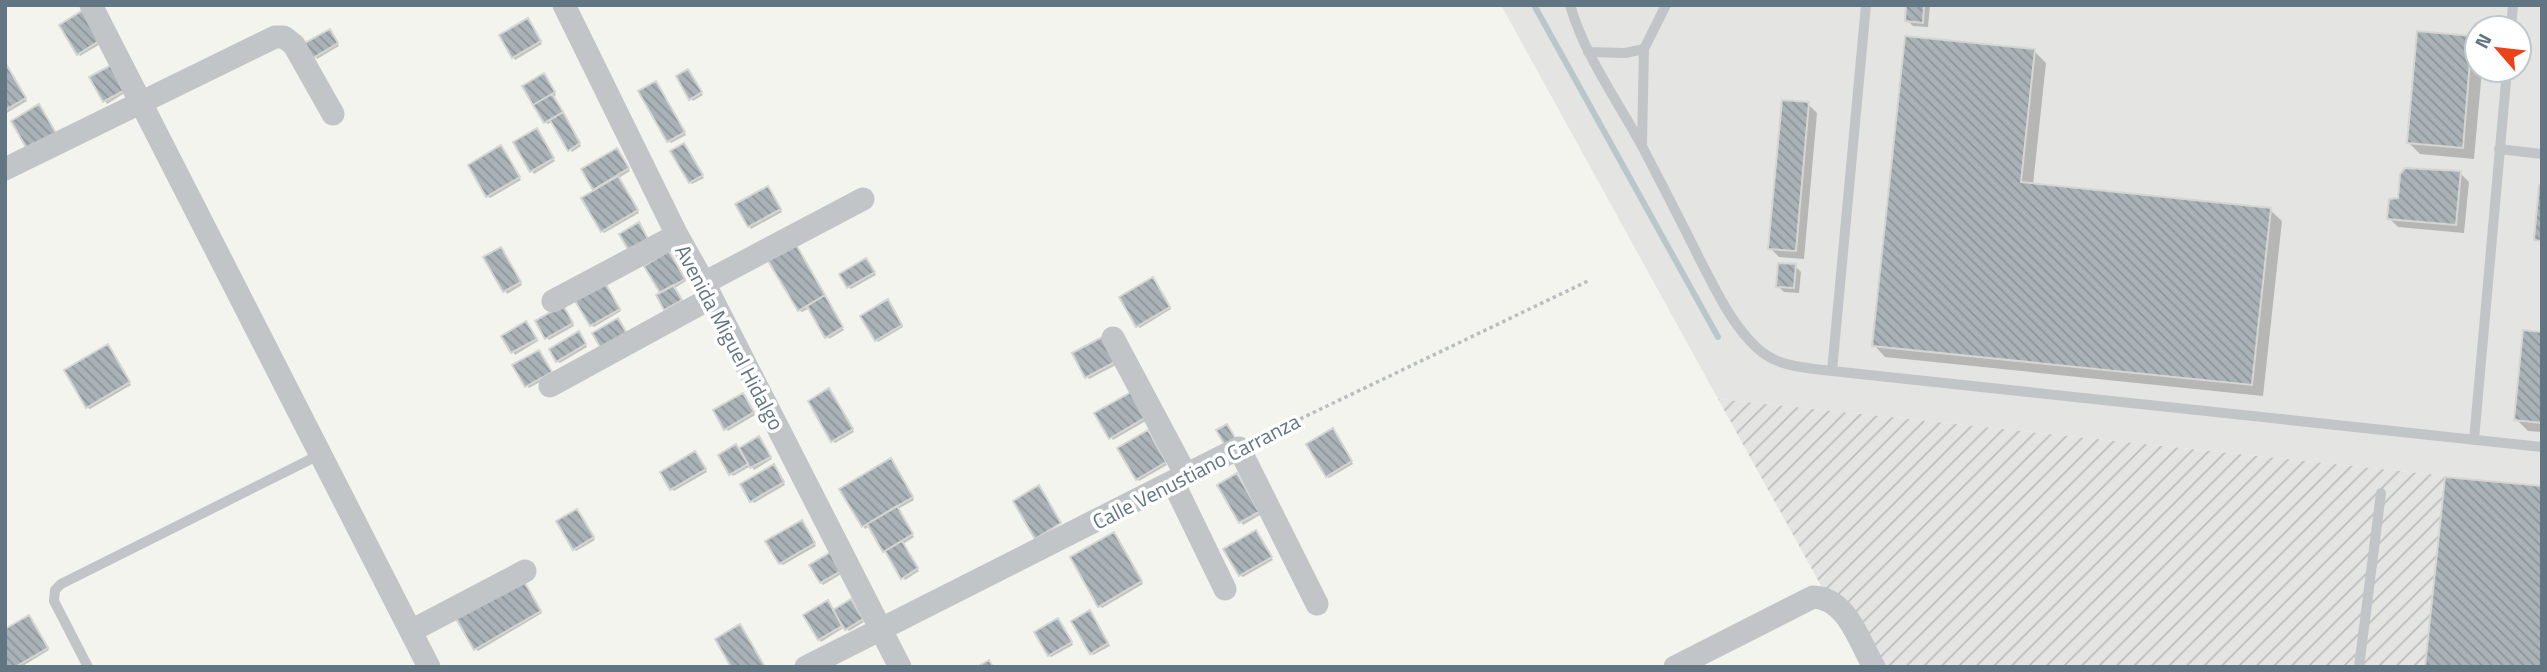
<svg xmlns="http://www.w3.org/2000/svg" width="2547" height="672" font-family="'Titillium Web',sans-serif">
<defs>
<pattern id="industrial-furrows" width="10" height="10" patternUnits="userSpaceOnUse" patternTransform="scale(1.75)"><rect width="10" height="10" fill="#e4e5e3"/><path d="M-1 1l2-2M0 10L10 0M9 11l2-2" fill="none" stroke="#bcbebd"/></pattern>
<pattern id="building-back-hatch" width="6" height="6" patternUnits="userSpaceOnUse" patternTransform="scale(1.75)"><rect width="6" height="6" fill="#a9b2b6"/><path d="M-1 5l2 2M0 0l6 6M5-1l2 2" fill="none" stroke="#8d9599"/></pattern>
</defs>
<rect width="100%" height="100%" fill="#f4f4ef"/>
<path fill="#e4e5e3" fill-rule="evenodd" d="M1501,5H2542V486L1718,399ZM2477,28H2519V70H2477Z"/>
<path fill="url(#industrial-furrows)" d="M1718,399L2542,486V667H1866Z"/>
<path fill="#0003" d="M1908,5H1930L1928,27L1913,26L1907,20Z
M87,14L104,42L80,56L78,53Z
M530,23L542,44L515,60L513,57Z
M332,33L339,46L317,59L315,56Z
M2472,37L2477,43V70H2482L2474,159L2420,154L2409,143Z
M2034,51L2046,63L2033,185L2270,210L2282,221L2263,396L1885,357L1874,345Z
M5,66L27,101L5,114Z
M690,74L703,95L693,101L691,98Z
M91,78L128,91L107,104Z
M546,78L556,95L553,97L581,146L572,152L553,121L548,124L545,122L525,87Z
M658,85L686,135L671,143L669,141Z
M1808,104L1817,113L1804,259L1779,257L1770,248Z
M539,133L555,161L534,174L515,143Z
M687,147L704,178L692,184L690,182Z
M503,150L521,180L490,198L487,196Z
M619,153L630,171L619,178L639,213L604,233L602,231L595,191L583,170Z
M2460,173L2469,182L2464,233L2398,227L2389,218L2399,200Z
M771,191L782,212L751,229L749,226Z
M797,247L844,330L829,339L810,308L802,312L799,310Z
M503,251L522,285L507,294L485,258Z
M671,256L686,281L675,288L683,303L668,311L658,296L662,294Z
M869,263L876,275L851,289L849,287Z
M1795,266L1801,272L1799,293L1784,292L1778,286Z
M1155,282L1171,309L1140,328L1137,326Z
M606,286L621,311L594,327L591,325Z
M890,304L903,327L878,342L876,340Z
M565,309L574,326L549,340L537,322Z
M528,325L538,341L515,355L503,336Z
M2542,334V432L2528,431L2516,419Z
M581,336L587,347L560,363L557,361Z
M110,349L131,385L90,409L87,407Z
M1074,354L1118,364L1089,379Z
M515,366L553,375L529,388Z
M831,393L854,432L835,443L833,441Z
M745,397L755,415L728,431L726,429Z
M1097,414L1149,419L1113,440Z
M1335,433L1353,464L1329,478L1327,476Z
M1150,435L1167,465L1139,481L1137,479Z
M759,438L772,459L754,470L751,466L733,476L731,474L739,450Z
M697,455L707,472L674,491L671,489Z
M893,463L914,500L898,509L914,537L903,544L919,571L905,580L870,526L865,529L863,526Z
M776,469L785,485L754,503L752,501Z
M1239,478L1260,515L1243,525L1220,485Z
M579,513L595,540L576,551L574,549Z
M804,524L816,546L783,565L780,563Z
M1258,534L1273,560L1243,577L1240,575Z
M1116,536L1143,584L1102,608L1100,606Z
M830,554L843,573L823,585L821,582Z
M523,581L542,613L478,651L475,648Z
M853,604L864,622L849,631L845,627L821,642L819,639L834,611Z
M1092,615L1110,646L1093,655L1091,653Z
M31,620L49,650L21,667H5Z
M1060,623L1073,645L1051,657L1049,655Z"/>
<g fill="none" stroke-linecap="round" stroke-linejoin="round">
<path stroke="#b9c7cb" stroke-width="6" d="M1534,5L1718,337"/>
</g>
<path fill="url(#building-back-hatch)" stroke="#d5d5d2" stroke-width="2" d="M1906,5H1924L1923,23L1905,21Z
M85,9L102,39L77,55L59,25Z
M528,18L541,41L512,58L499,35Z
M330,29L338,43L313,58L305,43Z
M2417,31L2472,36L2463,148L2407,143Z
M1905,36L2035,49L2021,182L2271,208L2252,385L1872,346Z
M6,64L26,98L5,110V64Z
M113,64L127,89L103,102L89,77Z
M688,69L702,92L689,100L676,76Z
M544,73L555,92L533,105L522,86Z
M656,81L685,132L667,142L638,91Z
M552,94L563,112L544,123L533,105Z
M1782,100L1809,102L1796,251L1768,249Z
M39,104L56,133L27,149L11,121Z
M563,112L580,143L568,151L550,120Z
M537,128L554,158L530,172L513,142Z
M684,143L703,175L689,183L670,151Z
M501,145L520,177L486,197L468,165Z
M617,148L629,168L593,190L581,169Z
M2405,168L2461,171L2456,225L2387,219L2389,199L2398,198L2400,174Z
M618,176L638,210L601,232L581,198Z
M2539,185H2542V241L2534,240Z
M768,186L781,209L748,227L735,204Z
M639,222L648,239L629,251L619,234Z
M795,243L825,295L798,311L767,259Z
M501,247L521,282L503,292L483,257Z
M669,251L685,279L660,293L644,266Z
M866,258L875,272L847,288L839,274Z
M1778,263L1796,264L1794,288L1776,287Z
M1153,277L1170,307L1136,327L1119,297Z
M604,281L620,309L590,326L574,299Z
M673,285L682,300L664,310L656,295Z
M825,295L843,327L825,338L807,306Z
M888,299L902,325L875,341L860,316Z
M563,305L573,323L545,339L535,321Z
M618,318L630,339L604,354L592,333Z
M526,321L537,339L511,353L501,336Z
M2523,330L2542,332V423L2514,420Z
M579,331L586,344L556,362L549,349Z
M1104,336L1117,361L1085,378L1072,353Z
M108,344L130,382L86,408L64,370Z
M539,350L552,372L525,387L512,365Z
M829,388L853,429L831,442L808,401Z
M1133,391L1148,416L1109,439L1094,413Z
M743,393L754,412L724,430L713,410Z
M1227,424L1237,441L1226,447L1216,430Z
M1333,428L1352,461L1326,477L1306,444Z
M1148,430L1166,462L1136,480L1117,448Z
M759,436L771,457L750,468L739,448Z
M736,444L748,464L729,475L718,455Z
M695,451L706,469L670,490L660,472Z
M891,458L913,497L862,527L839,489Z
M774,464L784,482L750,502L740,484Z
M1237,473L1259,512L1239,523L1217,485Z
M2445,477L2542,486V667H2425Z
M1039,485L1061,523L1035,539L1013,501Z
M897,506L913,534L883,552L867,524Z
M577,509L594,537L573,550L556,521Z
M802,520L815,543L779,564L765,541Z
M1256,530L1272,557L1239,576L1223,549Z
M1114,532L1142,581L1098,607L1070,557Z
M902,541L918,568L901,579L885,551Z
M831,552L841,571L820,583L809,565Z
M521,576L541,611L474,650L454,615Z
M851,599L863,619L845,630L833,610Z
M828,600L842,626L818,640L803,615Z
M1090,610L1108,643L1090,654L1071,621Z
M29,615L48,648L15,667H5V629Z
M1058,618L1072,642L1048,656L1034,632Z
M740,624L765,667H731L715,639Z
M989,660L993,667H977Z"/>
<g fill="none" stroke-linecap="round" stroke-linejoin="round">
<path stroke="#babdbf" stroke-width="3.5" stroke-dasharray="3.5 3.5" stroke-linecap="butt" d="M1256,440L1588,281"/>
<path stroke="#c1c5c8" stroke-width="10" d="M1570,5C1585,57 1618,101 1643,148C1662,185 1681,221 1699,258C1715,288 1731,324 1757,348C1777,367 1806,368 1832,371L1866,5
M2511,28L2513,5
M1588,52L1625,53L1644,49L1666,5
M1642,144L1644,49
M2499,149L2542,154
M1832,371L2542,447
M2474,440L2507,70
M88,667L54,601L55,590L61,584L321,454
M2359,667L2381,493"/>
<path stroke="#c1c5c8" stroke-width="23" d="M91,5L429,667
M564,5L677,235L704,283L900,667
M5,169L275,37H284L294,45L333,114
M704,283L863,199
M553,301L677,235
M1113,338L1186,475
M550,386L711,298
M1173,482L1225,589
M411,631L525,571
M806,667L1239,448L1317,604
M1675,667L1813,597C1847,598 1859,641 1874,667"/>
</g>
<g text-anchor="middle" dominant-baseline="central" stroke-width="7" stroke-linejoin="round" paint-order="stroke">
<g font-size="21" fill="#617582" stroke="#fff">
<text transform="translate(730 337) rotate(62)">Avenida Miguel Hidalgo</text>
<text transform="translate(1196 471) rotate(-27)">Calle Venustiano Carranza</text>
</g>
</g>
<rect width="2547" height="672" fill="none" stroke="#617582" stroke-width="14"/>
<g transform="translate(2498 49) rotate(298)"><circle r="33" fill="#ffffff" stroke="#c0c8cd" stroke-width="2"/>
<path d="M0-5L12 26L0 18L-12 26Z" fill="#ec4218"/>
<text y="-10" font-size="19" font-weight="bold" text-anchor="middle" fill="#617582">N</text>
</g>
</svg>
